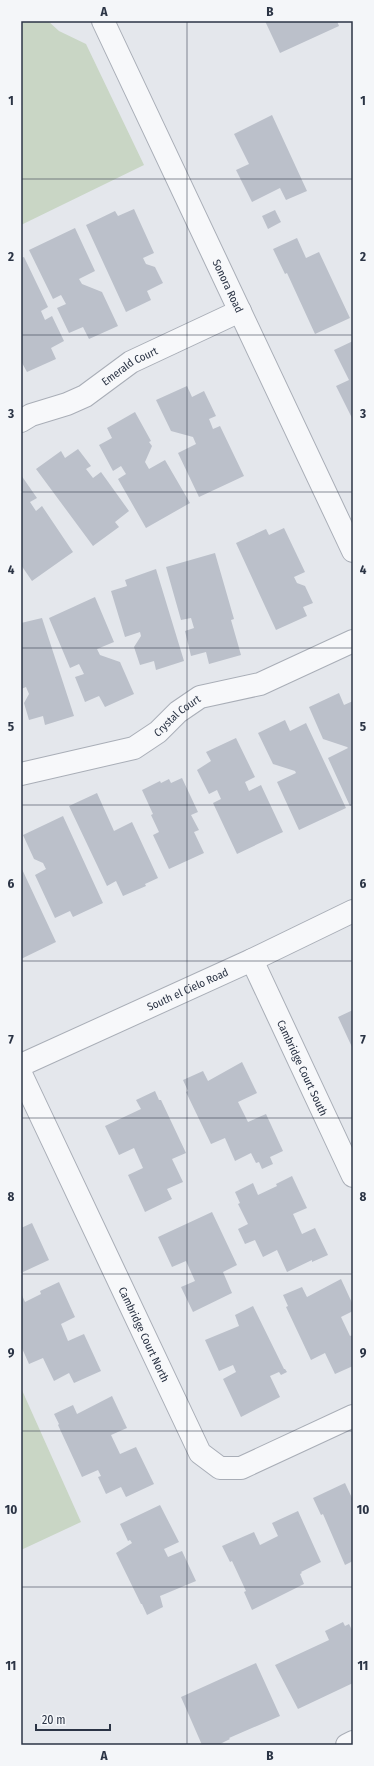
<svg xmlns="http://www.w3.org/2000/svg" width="374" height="1766" font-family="'Fira Sans Condensed',sans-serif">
<rect width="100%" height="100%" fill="#e4e7ec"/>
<path fill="#c9d6c5" d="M21,21H48L59,31L86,44L144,165L21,225Z
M21,1388L81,1522L21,1550Z"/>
<path fill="#bbc0ca" d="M265,21H337L339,26L280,53Z
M272,115L307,191L286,200L280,188L252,202L236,170L249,164L234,134Z
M134,209L154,253L143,258L146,264L155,267L163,283L147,291L151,300L126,312L86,225L115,211L118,216Z
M275,210L281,222L268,229L262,216Z
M75,228L95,271L79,279L82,284L102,292L118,326L89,339L83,327L69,333L57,308L66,304L61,295L53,299L29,250Z
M297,238L306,258L319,252L350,318L315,334L287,273L285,274L273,249Z
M24,257L48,307L41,311L45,320L52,316L64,341L51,348L56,359L27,372L21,361V258Z
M353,341V418H352L336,386L349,380L334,350Z
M187,386L192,397L204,391L216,416L209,419L213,429L220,426L244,476L199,497L178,453L196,444L193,437L171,431L156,400Z
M135,412L151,441L149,442L152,446L145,462L149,469L165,460L190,503L146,528L118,479L126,474L121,466L113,471L99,445L112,438L107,428Z
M78,449L91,466L86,469L93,478L101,472L129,511L115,522L119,527L93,546L36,469L61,451L65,458Z
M21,475L37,498L30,502L36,511L42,506L73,552L32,581L21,565Z
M284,528L305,572L294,577L297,583L305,586L313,603L303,607L307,616L276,630L236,543L266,529L269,535Z
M215,553L234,619L231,620L241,655L209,664L206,652L191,656L185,631L194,628L191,618L181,620L166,567Z
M156,569L184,661L156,670L154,661L140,665L134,647L141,636L140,632L125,637L111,591L127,586L125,580Z
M95,597L114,642L97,649L100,655L120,662L134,694L105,707L99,696L85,702L75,677L84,674L79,664L70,668L49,618Z
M42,618L74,716L45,725L43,716L29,720L24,703L29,694L26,687L21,689V623Z
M339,693L344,705L353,701V805L350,806L328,758L348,748L347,747L323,739L309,707Z
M285,720L290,731L306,723L346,808L299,830L277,782L296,773L295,771L273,764L258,733Z
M236,738L255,777L245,782L249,791L261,785L283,832L237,854L213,803L221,799L217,790L209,794L197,770L211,761L206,752Z
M182,778L198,812L191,815L199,830L194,832L204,853L169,869L153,835L159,832L151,815L153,814L142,790L160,781L161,783L169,779L171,783Z
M97,793L114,831L132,822L158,878L145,884L146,886L123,896L116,881L107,886L69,806Z
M63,816L103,903L73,917L70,911L55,918L35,875L46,869L43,863L34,859L23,835Z
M21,867L56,942L21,959Z
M353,1010V1046L352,1047L338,1017Z
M242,1062L257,1093L238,1102L248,1122L266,1114L283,1151L270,1157L273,1164L262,1169L259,1162L256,1163L251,1153L235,1161L225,1138L211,1144L186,1092L188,1091L183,1080L203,1071L208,1081Z
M155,1091L159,1100H161L186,1153L172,1159L183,1182L167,1189L172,1199L145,1212L128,1175L143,1168L134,1148L119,1155L105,1126L141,1109L136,1100Z
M292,1176L307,1208L293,1214L302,1234L315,1228L328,1255L312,1262V1260L287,1272L277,1250L263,1257L255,1240L245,1244L238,1229L248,1224L238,1204L240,1203L235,1192L253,1183L258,1195L277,1186L276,1184Z
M212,1212L237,1265L223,1272L232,1293L193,1312L181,1287L195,1281L186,1261L172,1267L158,1237Z
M32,1223L49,1260L23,1272L21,1267V1228Z
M341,1279L353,1305V1311L341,1317L350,1336L353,1335V1366L335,1374L325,1353L311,1360L286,1307L288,1306L283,1295L302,1287L307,1297Z
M59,1282L75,1317L61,1324L68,1341L84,1334L101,1371L74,1383L69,1373L54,1381L43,1358L29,1364L21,1346V1293L25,1302L41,1294L40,1291Z
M253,1306L284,1369H285L287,1372L281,1375L279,1372L270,1376L280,1397L241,1417L223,1379L236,1372L233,1365L219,1371L205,1340L239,1326L235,1315Z
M112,1396L127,1428L111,1435L120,1454L136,1447L154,1484L126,1497L121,1487L106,1494L98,1477L101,1476L98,1470L82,1477L58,1425L59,1424L54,1414L73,1405L77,1414Z
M345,1483L352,1498L353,1497V1561L345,1565L323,1514L321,1515L313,1498Z
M160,1505L179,1542L164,1549L168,1557L182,1551L196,1581L160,1596L163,1607L147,1615L142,1604H141L116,1553L132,1543L130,1540L128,1541L120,1524Z
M298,1511L321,1562L301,1572L302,1573L300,1574L304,1584L252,1610L244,1592L246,1591L232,1561L230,1562L222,1546L254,1532L260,1545L278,1536L272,1523Z
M343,1622L345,1626L349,1624L353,1632V1683L298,1709L275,1665L329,1640L325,1631Z
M256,1663L280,1716L229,1738L230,1739L218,1745H202L181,1697Z"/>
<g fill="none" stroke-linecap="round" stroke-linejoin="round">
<g stroke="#a9aeb7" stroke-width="24">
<g id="minor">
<path id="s1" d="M103,21L353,551"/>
<path id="s2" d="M21,421L31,415L67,404L85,396L131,362L240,311"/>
<path id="s3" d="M21,774L134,748L158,732L178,712L200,697L260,684L353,641"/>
<path id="s4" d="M252,960L353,1176"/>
<path id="s5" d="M21,1065L252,960L353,911"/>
<path id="s6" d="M21,1074L200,1453L220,1468H241L353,1416"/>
<path d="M347,1745L353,1742"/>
</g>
</g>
<use href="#minor" stroke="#f7f8fa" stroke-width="22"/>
</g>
<path fill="none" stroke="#2b3445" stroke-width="1" stroke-opacity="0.55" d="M187,21V1745M21,179H353M21,335H353M21,492H353M21,648H353M21,805H353M21,961H353M21,1118H353M21,1274H353M21,1431H353M21,1587H353"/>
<g text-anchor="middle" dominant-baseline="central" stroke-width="3.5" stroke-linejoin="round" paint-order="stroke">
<g font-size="11" fill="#2b3445" stroke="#f4f6f9">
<text stroke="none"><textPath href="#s1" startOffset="293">Sonora Road</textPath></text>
<text stroke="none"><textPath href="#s2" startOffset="123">Emerald Court</textPath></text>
<text stroke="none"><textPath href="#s3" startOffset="170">Crystal Court</textPath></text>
<text stroke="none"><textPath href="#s5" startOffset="183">South el Cielo Road</textPath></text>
<text stroke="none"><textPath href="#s4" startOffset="119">Cambridge Court South</textPath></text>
<text stroke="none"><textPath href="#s6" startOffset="288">Cambridge Court North</textPath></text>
</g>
</g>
<rect width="374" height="1766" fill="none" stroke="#f4f6f9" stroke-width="44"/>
<path d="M36 1724v6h74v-6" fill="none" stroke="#2b3445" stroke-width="2"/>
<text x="42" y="1724" font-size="12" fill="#2b3445" stroke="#f4f6f9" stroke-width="3" paint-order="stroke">20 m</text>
<rect x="22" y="22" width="330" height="1722" fill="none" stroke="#2b3445" stroke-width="1.5"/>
<g font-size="13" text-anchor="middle" font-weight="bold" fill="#2b3445">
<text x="104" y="16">A</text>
<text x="270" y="16">B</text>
<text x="11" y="105">1</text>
<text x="363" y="105">1</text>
<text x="11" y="261">2</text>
<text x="363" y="261">2</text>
<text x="11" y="418">3</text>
<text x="363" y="418">3</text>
<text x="11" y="574">4</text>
<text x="363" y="574">4</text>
<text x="11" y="731">5</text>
<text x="363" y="731">5</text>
<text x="11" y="888">6</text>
<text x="363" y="888">6</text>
<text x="11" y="1044">7</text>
<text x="363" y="1044">7</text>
<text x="11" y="1201">8</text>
<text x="363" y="1201">8</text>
<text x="11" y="1357">9</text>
<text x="363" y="1357">9</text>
<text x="11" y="1514">10</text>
<text x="363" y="1514">10</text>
<text x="11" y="1670">11</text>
<text x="363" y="1670">11</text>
<text x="104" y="1760">A</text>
<text x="270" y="1760">B</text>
</g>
</svg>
